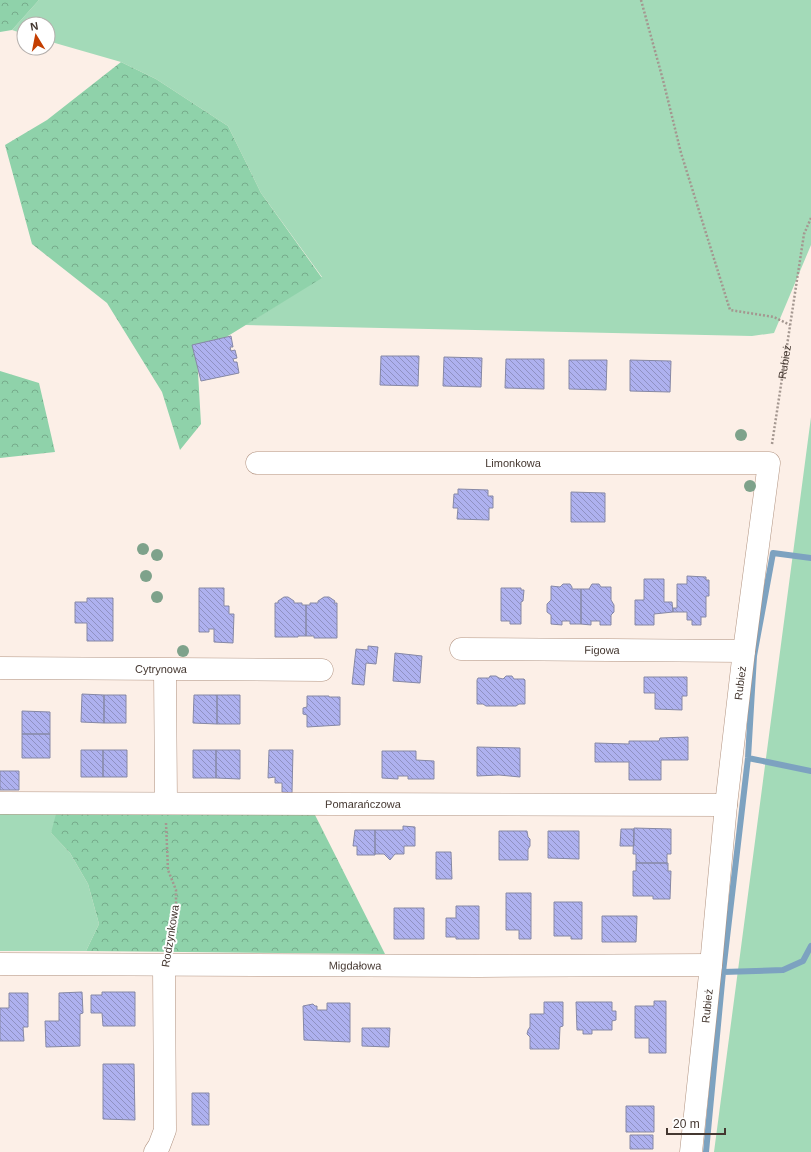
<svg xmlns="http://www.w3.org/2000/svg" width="811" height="1152" font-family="Helvetica,sans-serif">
<defs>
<pattern id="forest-crowns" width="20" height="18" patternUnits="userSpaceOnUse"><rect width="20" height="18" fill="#8fd2aa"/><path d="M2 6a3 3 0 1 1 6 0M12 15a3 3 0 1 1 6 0" fill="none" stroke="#76ab8b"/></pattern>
<pattern id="building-back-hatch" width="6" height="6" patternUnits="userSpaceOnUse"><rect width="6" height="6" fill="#aeb1ef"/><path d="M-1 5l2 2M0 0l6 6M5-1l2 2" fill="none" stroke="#8f91c2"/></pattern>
</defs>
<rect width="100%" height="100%" fill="#fcefe7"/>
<path fill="#a3dab8" d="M39,0H811V245L774,333L752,336L245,325L322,277L261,193L228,126L156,79L121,62L48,41V24H24V34L12,30Z
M811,417V1152H714Z
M0,805L64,806L51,833L70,853L88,884L99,924L86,951H0Z"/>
<path fill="url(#forest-crowns)" d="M0,0H39L12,30L0,32Z
M121,62L156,79L228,126L261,193L322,278L197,355L201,424L180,450L162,392L107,303L32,244L5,145L47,120Z
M0,371L39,383L55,452L0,458Z
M87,804L314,813L385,954L86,951L99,924L88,884L70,853L51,833L56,814Z"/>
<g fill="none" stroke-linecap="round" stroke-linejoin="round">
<path stroke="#7da2c0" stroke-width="6" d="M748,758L811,771
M723,972L783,970L803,961L811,946
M706,1152L723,972L748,758L754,656L773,553L811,558"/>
</g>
<path fill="url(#building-back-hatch)" stroke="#8688a5" d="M231,336L233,347H230L231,351L235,350L237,358L233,359L234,362H237L239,373L201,381L192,345Z
M381,356H419L418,386L380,385Z
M444,357L482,358L481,387L443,386Z
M506,359H544V389L505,388Z
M569,360H607L606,390L569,389Z
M630,360L671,361L670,392L630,391Z
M458,489L488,490V496H493V508H489V520L457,519L458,508H453L454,494H458Z
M571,492L605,493V522H571Z
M687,576L706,577V580H709V596H706V617H701V625H692V620H687V612H673V608H677V584H687Z
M644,579H664V602H672L673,612L654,614V625H635V600H644Z
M563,584H570L572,587V589H581V624H570V621H562V625L551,624V615L547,612V604L551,600V586L560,587Z
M592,584H599L601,587H611V600L614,605V612L611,615V625H600V621H591V625L581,624V589H589Z
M199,588H224V606H229V614H234L233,643L214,642V629H209V632H199Z
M501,588H521V590H524L523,601L521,602V624H510V621H501Z
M284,597H288L294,601V603H302V605H306V636H298V637H275V603H278V601Z
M324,597H329L335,601L334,603H337V638H314V636H306V605H310V603H318V601Z
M87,598H113V641H87V623H75V602H87Z
M368,646L378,647L376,664L366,663L364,685L352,684L356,649L368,650Z
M395,653L422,656L420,683L393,681Z
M490,676H496L499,678L503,679L506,676H512L514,679H524L525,680V704H519L516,706H486L483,704H477V680L478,678H489Z
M644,677H687V696H682V710L655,709V693H644Z
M82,694L104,695V723L81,722Z
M104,695H126V723H104Z
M194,695H217V724L193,723Z
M217,695H240V724H217Z
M307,696H329V697H340V725L307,727V715L303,714V708L307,707Z
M22,711L50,712V734H22Z
M22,734H50V758H22Z
M688,737V760H661V780H629V762H595V743L629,744V741H659L660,738Z
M477,747L520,748V777L499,775L477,776Z
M81,750H103V777H81Z
M103,750H127V777H103Z
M193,750H216V778H193Z
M216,750H240V779L216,778Z
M269,750H293L292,793L282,792V783H275V777L268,778Z
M382,751H416V760L434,761V779H408V776H398V779L382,778Z
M0,771H19V790H0Z
M403,826L415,827V846H404V854H395L390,860L384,854H375V830H403Z
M634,828L671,829V854H667V863H636V854H633Z
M621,829H634V846H620Z
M355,830H375V855H357V846H353Z
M499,831H527L528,837L530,839V846L528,849V860H499Z
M548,831H579V859L548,858Z
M436,852H451L452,879H436Z
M636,863H668V871H671L670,899H653V896H633V871H636Z
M506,893H531V939H519V930H506Z
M554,902H582V939H571V936H554Z
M456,906H479V939H456V937H446V918H456Z
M394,908H424V939H394Z
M602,916H637L636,942H602Z
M82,992L83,1013L80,1014V1046L46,1047L45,1021H59V993Z
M102,992H135V1026H103L102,1013H91V995H102Z
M9,993H28V1027H23L24,1041H0V1008H9Z
M654,1001H666V1053H649V1038H635V1006H654Z
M544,1002H563V1026L560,1027L559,1049H530V1037L527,1034L528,1030L530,1027V1014H544Z
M576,1002H612V1011H616V1020L612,1021V1030H592V1034H583V1030H577Z
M327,1003H350V1042L304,1040L303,1006L313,1004L315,1006H317V1010H327Z
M362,1028H390L389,1047L362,1046Z
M103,1064H134L135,1120L103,1119Z
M192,1093H209V1125H192Z
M626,1106H654V1132H626Z
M630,1135H653V1149H630Z"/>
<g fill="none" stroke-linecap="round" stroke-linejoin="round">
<g stroke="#b19381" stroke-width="23">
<g id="minor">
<path id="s2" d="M257,463H769L744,651L726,805L711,965L691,1152"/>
<path id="s3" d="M461,649L744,651"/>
<path id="s4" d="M0,668L322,670"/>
<path d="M165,670L166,803"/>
<path id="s5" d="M0,803L726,805"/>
<path id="s6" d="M0,964L479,966L711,965"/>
<path d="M155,1152L159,1146L165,1130L164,965"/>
</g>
</g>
<g stroke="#a49790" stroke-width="2.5" stroke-dasharray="2 2" stroke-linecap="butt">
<path d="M641,0L663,80L681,153L730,310L774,317L790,325"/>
<path id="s1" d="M772,444L804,234L811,218"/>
<path d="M166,823L168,870L176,890V909L168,946"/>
</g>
<use href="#minor" stroke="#fff" stroke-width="22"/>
</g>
<g fill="#7ea28b">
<circle cx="741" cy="435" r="6"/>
<circle cx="750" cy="486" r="6"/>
<circle cx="143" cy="549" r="6"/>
<circle cx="157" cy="555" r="6"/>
<circle cx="146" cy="576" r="6"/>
<circle cx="157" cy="597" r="6"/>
<circle cx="183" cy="651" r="6"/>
</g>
<g text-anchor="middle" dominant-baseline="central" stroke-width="4" stroke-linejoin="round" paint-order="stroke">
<g font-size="11" fill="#443730" stroke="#fff">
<text stroke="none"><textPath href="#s1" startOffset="83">Rubież</textPath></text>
<text stroke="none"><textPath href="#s2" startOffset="256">Limonkowa</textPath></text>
<text stroke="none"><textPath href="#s3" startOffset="141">Figowa</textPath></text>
<text stroke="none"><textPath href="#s4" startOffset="161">Cytrynowa</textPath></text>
<text transform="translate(740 683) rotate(-83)">Rubież</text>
<text stroke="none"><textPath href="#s5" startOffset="363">Pomarańczowa</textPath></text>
<text transform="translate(170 936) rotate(-81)">Rodzynkowa</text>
<text stroke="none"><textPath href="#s6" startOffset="355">Migdałowa</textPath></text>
<text transform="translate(707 1006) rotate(-84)">Rubież</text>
</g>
</g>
<g transform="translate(36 36) rotate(350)"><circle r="19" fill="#ffffff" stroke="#b4afac"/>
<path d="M0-3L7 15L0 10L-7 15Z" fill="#c43e01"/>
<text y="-6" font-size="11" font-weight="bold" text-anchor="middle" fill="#443730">N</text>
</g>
<path d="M667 1128v6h58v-6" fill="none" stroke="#443730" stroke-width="2"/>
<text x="673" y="1128" font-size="12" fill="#443730" stroke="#ffffff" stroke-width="3" paint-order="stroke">20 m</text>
</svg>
